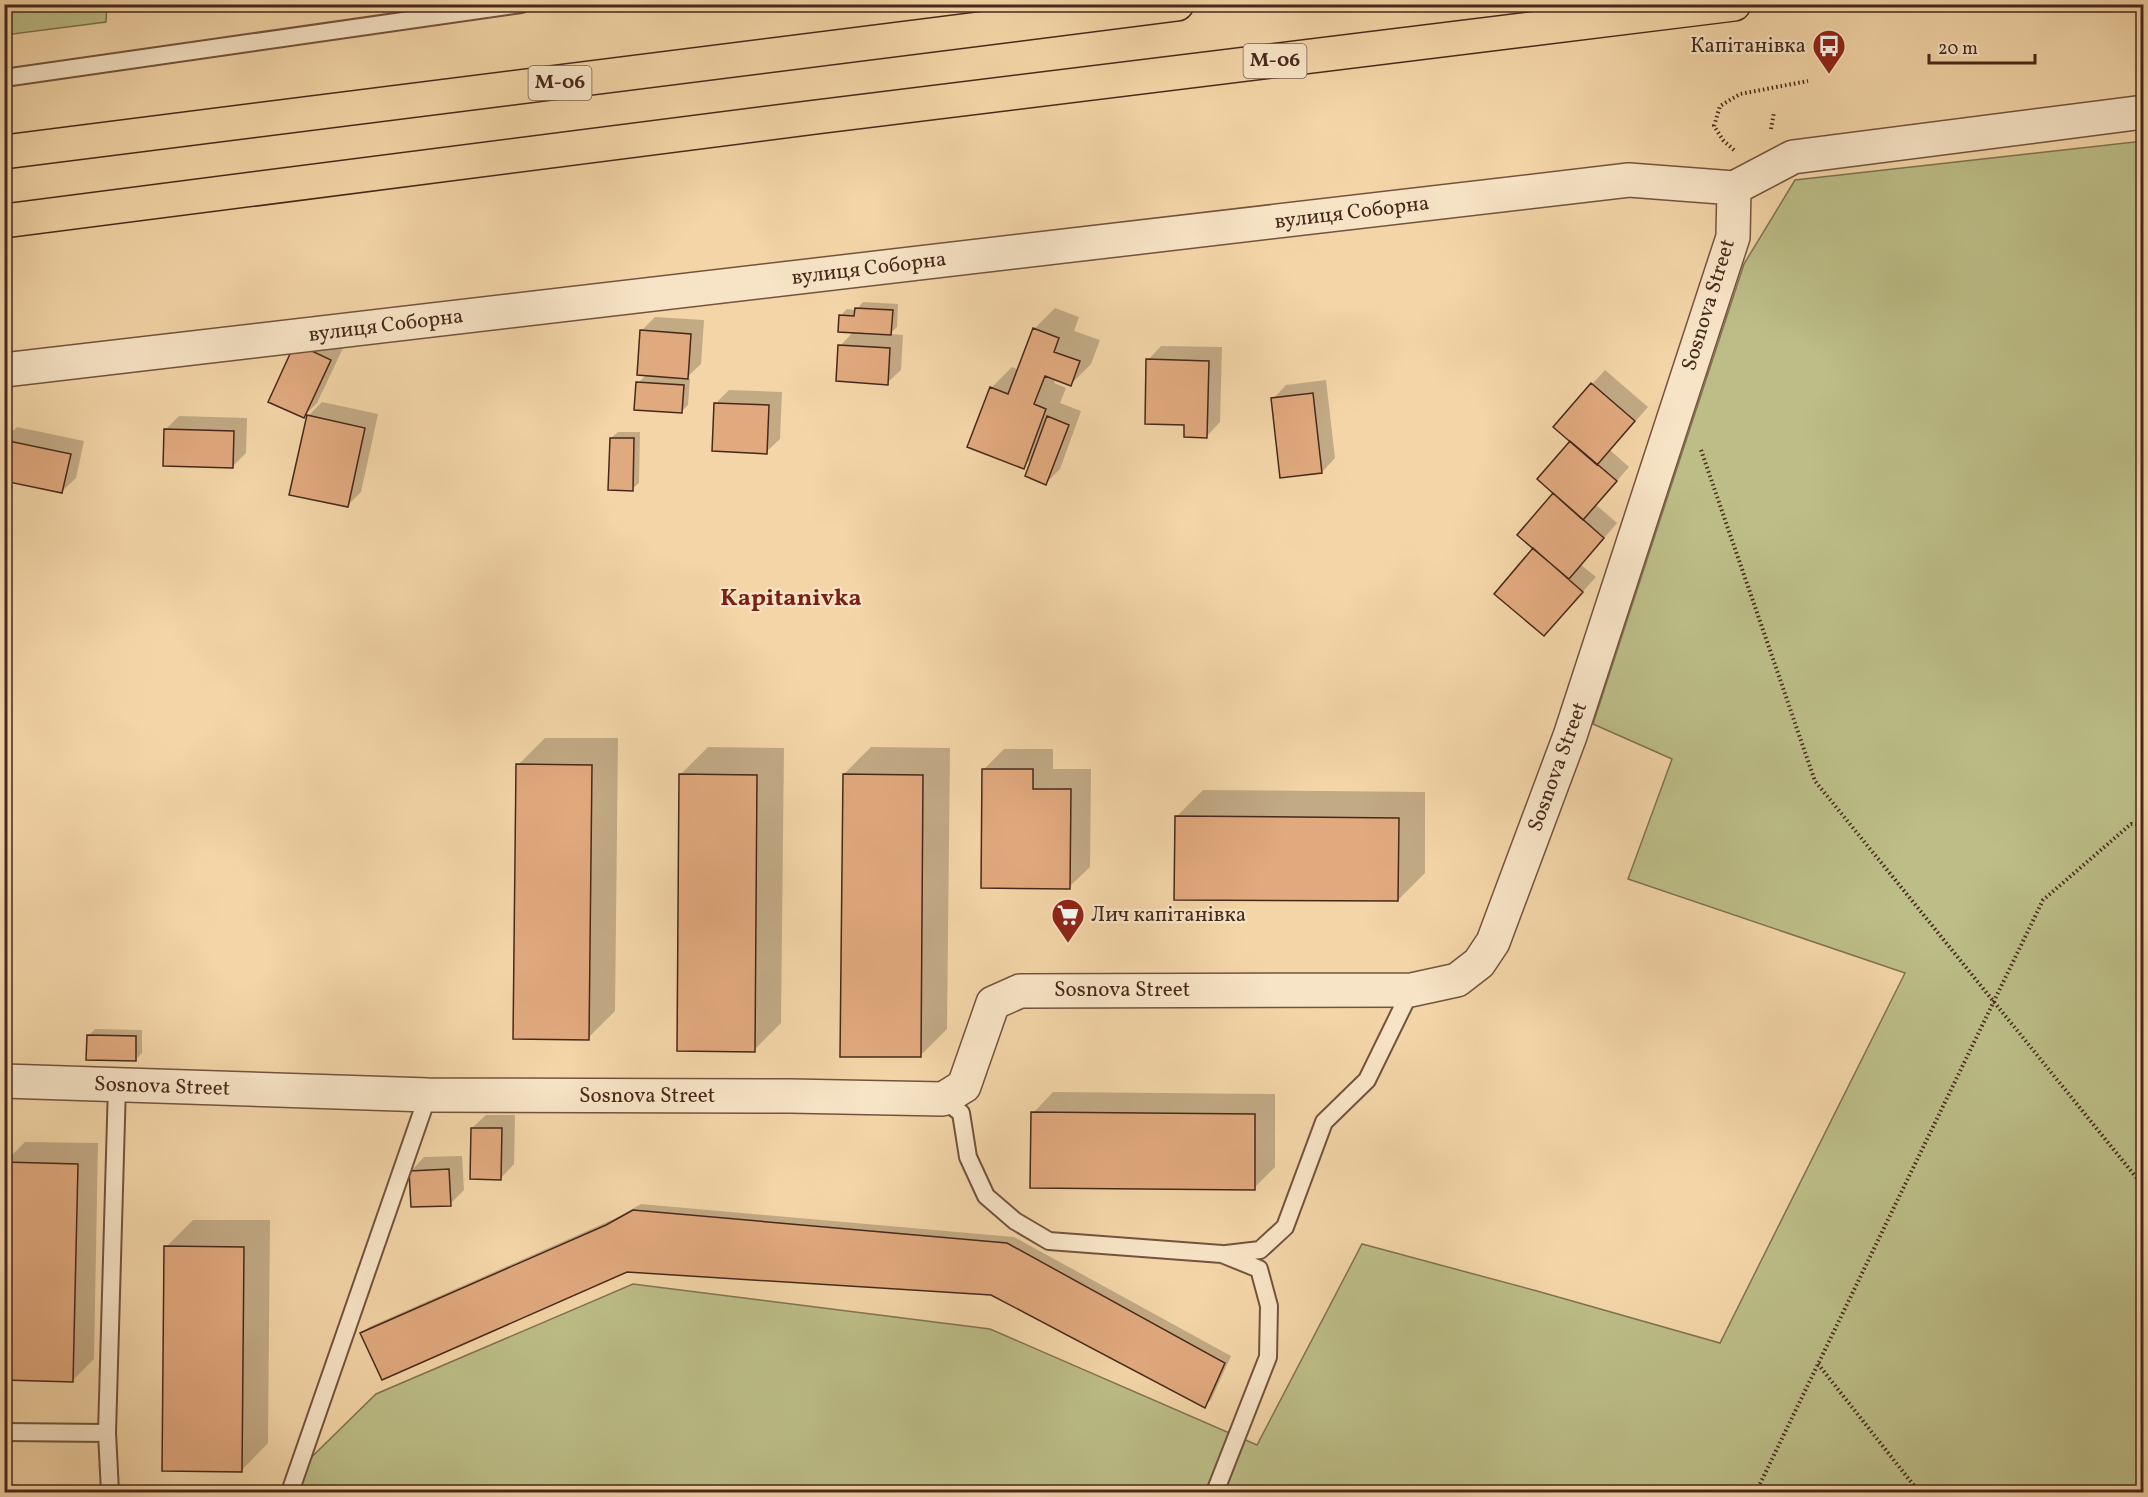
<svg xmlns="http://www.w3.org/2000/svg" width="2148" height="1497" font-family="Vollkorn,serif">
<rect width="100%" height="100%" fill="#f3d5a7"/>
<filter id="stains"><feTurbulence type="fractalNoise" baseFrequency=".00333" numOctaves="4"/><feColorMatrix values="0 0 0 0 .2 0 0 0 0 .09 0 0 0 0 .02 0 0 0 .5 -.17"/></filter>
<radialGradient id="worn" r=".72"><stop offset=".6" stop-color="#630" stop-opacity="0"/><stop offset="1" stop-color="#630" stop-opacity=".3"/></radialGradient>
<path fill="#bcbd87" stroke="#827251" stroke-width="1.5" d="M4,5H107L106,22L5,35Z
M2143,141V1492H276L376,1394L633,1284L990,1329L1257,1445L1362,1244L1537,1291L1720,1343L1905,973L1628,879L1672,759L1593,724L1744,264L1795,180Z"/>
<path fill="#0003" d="M863,302L898,304L897,327L890,334L903,335L901,370L887,383L840,346L854,331L840,316L847,309L856,310Z
M1055,308L1079,317L1074,331L1100,340L1091,364L1071,384L1056,379L1054,383L1066,388L1060,403L1081,411L1060,469L1046,483L1034,456L1023,467L991,388L1012,367L1019,370L1034,329Z
M655,317L704,320L701,364L685,379H690L688,405L681,412L638,383L646,375L641,331Z
M296,344L344,346L317,403L304,416Z
M1161,346L1222,347L1220,422L1207,436L1186,423L1148,360Z
M1605,370L1648,407L1610,450L1629,467L1596,505L1617,523L1581,565L1596,577L1544,634L1535,548L1592,384Z
M1326,380L1335,458L1322,472L1273,399L1286,385Z
M729,390L782,392L780,439L766,452L716,403Z
M322,402L378,414L361,492L347,506L308,416Z
M179,416L247,418L246,453L232,467L165,430Z
M17,427L84,441L76,478L62,491L4,480V439Z
M618,432H640L639,483L632,489L611,438Z
M545,738H618L615,1011L588,1038L518,765Z
M708,747L784,748L781,1023L754,1050L681,774Z
M871,747L950,748L947,1029L920,1056L844,774Z
M1004,749H1053V769H1091L1090,867L1069,887L984,769Z
M1203,790L1425,792V873L1398,900L1176,817Z
M95,1029L142,1030V1053L135,1060L88,1036Z
M1053,1092L1275,1094V1167L1254,1188L1033,1113Z
M486,1115H515L514,1164L501,1178L472,1128Z
M25,1142L98,1143L94,1359L73,1380L5,1162Z
M462,1156L464,1190L450,1204L411,1171L424,1157Z
M641,1204L1014,1237L1231,1356L1211,1400L1204,1406L991,1294L627,1271L362,1333L369,1327L614,1219Z
M193,1220H270L268,1443L241,1471L166,1247Z
M4,1484H18V1492H4Z"/>
<path fill="#e1a97e" stroke="#48281b" stroke-width="1.5" d="M855,308L893,310L891,335L838,332L839,315L854,316Z
M1033,328L1059,338L1054,352L1080,361L1071,386L1045,376L1034,404L1046,409L1024,469L967,447L990,387L1008,394Z
M640,330L691,334L688,379L637,375Z
M295,343L331,360L304,418L268,402Z
M838,345L890,348L888,385L836,381Z
M1146,359L1209,361L1207,438L1184,437V425L1145,424Z
M636,382L684,385L682,413L634,410Z
M1591,383L1635,421L1597,465L1553,427Z
M1313,393L1322,473L1280,478L1271,398Z
M714,403L769,405L767,454L712,451Z
M307,415L365,428L348,507L289,495Z
M1047,416L1069,425L1046,485L1025,476Z
M164,429L234,431L233,468L163,466Z
M610,438H634L633,491L608,490Z
M4,440L71,454L62,493L4,481Z
M1570,441L1617,481L1583,520L1537,479Z
M1553,493L1604,538L1569,579L1517,535Z
M1533,548L1583,592L1544,636L1494,594Z
M516,764L592,765L589,1040L513,1039Z
M982,769H1033V789H1071L1070,889L981,888Z
M679,774L757,775L755,1052L677,1051Z
M843,774L923,775L921,1057H840Z
M1175,816L1399,818L1398,901L1174,900Z
M87,1035L136,1036V1061L86,1060Z
M1031,1112L1255,1114V1190L1030,1188Z
M471,1128H502L501,1180L470,1179Z
M4,1162L78,1164L73,1382L4,1380Z
M449,1169L451,1206L411,1207L409,1171Z
M633,1210L1007,1243L1225,1363L1205,1408L991,1295L627,1272L382,1380L360,1333L606,1225Z
M164,1246L244,1247L242,1472L162,1471Z"/>
<g fill="none" stroke-linecap="round" stroke-linejoin="round">
<g stroke="#73533e" stroke-width="20">
<path id="lane" d="M4,78L521,4
M943,1099L961,1113L968,1157L986,1196L1015,1221L1049,1241L1222,1254L1259,1269L1269,1306L1268,1357L1215,1492
M1226,1254L1260,1250L1285,1227L1324,1122L1367,1080L1411,990
M4,1432L107,1433
M110,1492L107,1433L117,1085
M290,1492L428,1095"/>
</g>
<g stroke="#73533e" stroke-width="36">
<path id="street" d="M1734,188L1793,157L2144,112
M4,370L1629,180L1734,188
M4,1081L428,1095L790,1096L943,1099L964,1086L993,1003L1020,991L1411,990L1457,980L1479,963L1493,942L1570,736L1733,237L1734,188"/>
</g>
<g stroke="#48281b" stroke-width="36">
<path id="highway" d="M4,152L1177,4
M4,221L816,117L1734,4"/>
</g>
<path stroke="#48281b" stroke-width="4" stroke-dasharray="1.5 3" stroke-linecap="butt" d="M1771,129L1774,112
M1734,150L1723,140L1714,126L1720,106L1740,94L1808,81
M1701,450L1815,781L2144,1187
M1818,1364L1919,1492
M1756,1492L2043,900L2131,824L2144,825"/>
<use href="#lane" stroke="#f7e4c6" stroke-width="16"/>
<use href="#street" stroke="#f7e4c6" stroke-width="33"/>
<use href="#highway" stroke="#f3d5a7" stroke-width="33"/>
</g>
<defs>
<g id="bus-pin" transform="scale(1.725)"><path d="M0 17L-7.5 6A9.5 9.5 0 1 1 7.5 6Z" fill="#8f2418" stroke="#f7e4c6"/><path d="M-5-6H5V4H4V6H2V4H-2V6H-4V4H-5ZM-3.5-4V0h7V-4ZM-3.5 1.2v1.5H-2V1.2ZM2 1.2v1.5H3.5V1.2Z" fill="#fff"/></g>
<g id="supermarket-pin" transform="scale(1.725)"><path d="M0 17L-7.5 6A9.5 9.5 0 1 1 7.5 6Z" fill="#8f2418" stroke="#f7e4c6"/><path d="M-6-5.5h2.5l.6 2H6L4.5 2H-2.5L-4.4-4H-6ZM-1.5 3.2a1.3 1.3 0 1 0 .1 0ZM3 3.2a1.3 1.3 0 1 0 .1 0Z" fill="#fff"/></g>
</defs>
<g fill-rule="evenodd">
<use href="#bus-pin" x="1829" y="46"/>
<use href="#supermarket-pin" x="1068" y="915"/>
</g>
<g text-anchor="middle" dominant-baseline="central" stroke-width="4.5" stroke-linejoin="round" paint-order="stroke">
<g fill="#f7e4c6" stroke="#7c604e" stroke-width="1.5">
<rect x="1243.5" y="44" width="63" height="34" rx="4.5"/>
<rect x="528.5" y="66" width="63" height="34" rx="4.5"/>
</g>
<g font-size="20" font-weight="bold" fill="#48281b">
<text x="1275" y="61">М-06</text>
<text x="560" y="83">М-06</text>
</g>
<g font-size="21" fill="#48281b" stroke="#f7e4c6" text-anchor="end">
<text x="1806" y="46">Капітанівка</text>
<text x="1091" y="915" text-anchor="start">Лич капітанівка</text>
</g>
<g font-size="21" fill="#48281b" stroke="#f7e4c6">
<text transform="translate(1352 213) rotate(-7)">вулиця Соборна</text>
<text transform="translate(869 269) rotate(-7)">вулиця Соборна</text>
<text transform="translate(1709 305) rotate(-73)">Sosnova Street</text>
<text transform="translate(386 326) rotate(-7)">вулиця Соборна</text>
<text transform="translate(1558 767) rotate(-70)">Sosnova Street</text>
<text x="1122" y="990">Sosnova Street</text>
<text transform="translate(162 1087) rotate(2)">Sosnova Street</text>
<text x="647" y="1096">Sosnova Street</text>
</g>
<g font-size="24" font-weight="bold" fill="#7a1f14" stroke="#f7e4c6">
<text x="791" y="599">Kapitanivka</text>
</g>
</g>
<rect width="2148" height="1497" fill="none" stroke="#f3d5a7" stroke-width="24"/>
<rect x="6" y="6" width="2136" height="1485" fill="none" stroke="#48281b" stroke-width="3"/>
<rect x="12" y="12" width="2124" height="1473" fill="none" stroke="#48281b" stroke-width="1.5"/>
<path d="M1929 54v9h106v-9" fill="none" stroke="#48281b" stroke-width="3"/>
<text x="1938" y="54" font-size="18" fill="#48281b" stroke="#f7e4c6" stroke-width="4.5" paint-order="stroke">20 m</text>
<rect width="100%" height="100%" filter="url(#stains)"/>
<rect width="100%" height="100%" fill="url(#worn)"/>
</svg>
